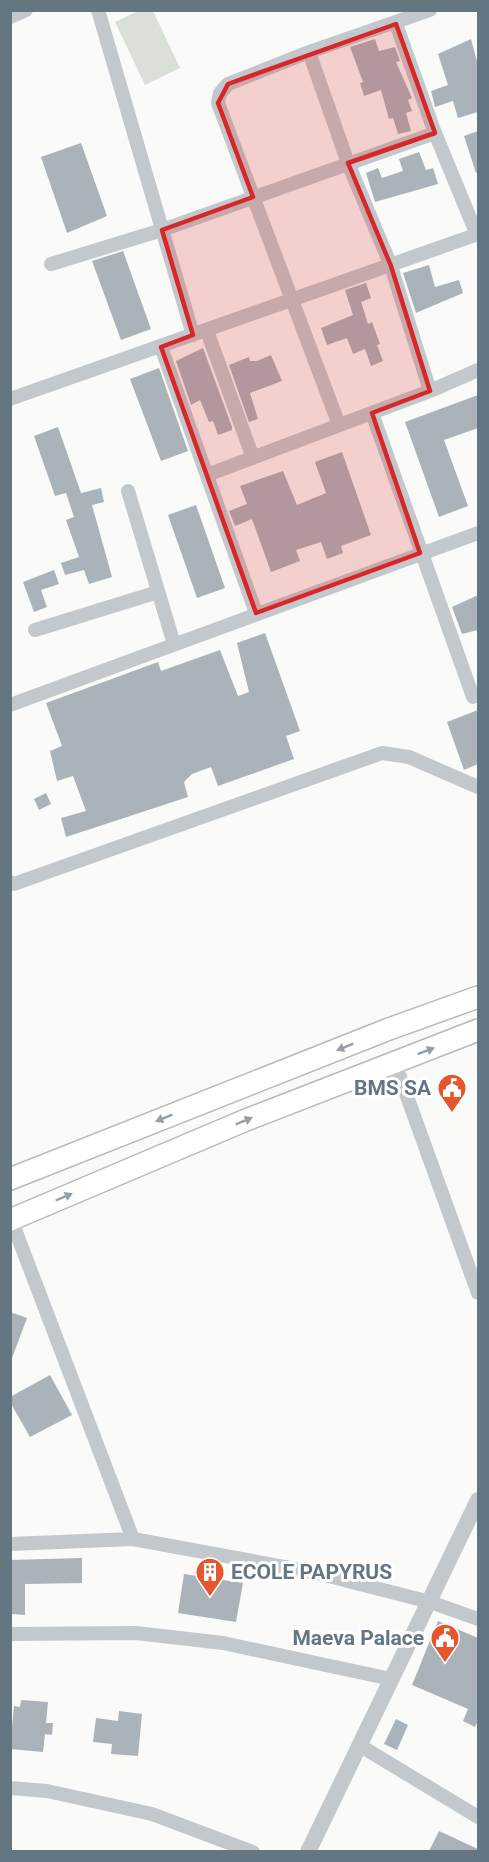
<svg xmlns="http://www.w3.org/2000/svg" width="489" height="1862" font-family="Roboto,sans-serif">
<rect width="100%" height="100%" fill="#fafaf8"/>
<path fill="#dadfd7" d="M138,11H153L180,68L145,85L115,22Z"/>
<path fill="#aab3b9" d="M375,39L379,51L395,47L400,61L396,62L412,98L408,100L412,111L406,113L411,131L398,134L393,118L389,119L381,90L364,96L360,83L363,82L350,47Z
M471,39L478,65V112L458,118L453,101L435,107L431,91L448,85L438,54Z
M478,131V172L476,173L464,136Z
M81,143L107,216L67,233L41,157Z
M419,152L426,170L433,168L438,184L375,202L366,173L378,168L382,178L403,171L399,159Z
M123,251L151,329L121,340L92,261Z
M429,265L435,287L459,280L463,293L416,313L403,273Z
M366,283L371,298L361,302L368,324L372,322L380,344L377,345L383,361L371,366L365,349L353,354L347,338L327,345L321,328L353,315L345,290Z
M203,348L232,427V430L218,435L213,421L209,422L200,400L191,405L176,361Z
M271,355L282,381L250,393L258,419L249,422L229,365L249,357L250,361H257Z
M159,368L188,451L161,461L130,379Z
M478,395V428L444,440L468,506L439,517L405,422Z
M58,427L81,493L101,488L104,502L92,505L112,577L89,584L84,570L65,575L61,563L79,557L66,520L74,517L66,493L55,496L34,436Z
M342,452L371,535L341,546L343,553L327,559L321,542L296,550L300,561L271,572L252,519L235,526L229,511L247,504L240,486L283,471L297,505L326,493L315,462Z
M196,505L225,588L197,598L168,515Z
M54,570L59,584L41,590L47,607L34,612L23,582Z
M478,595V630L462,634L452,607Z
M265,633L300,731L286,736L294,759L218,786L211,767L192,774L184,782L188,797L66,837L61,818L86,811L73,776L57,781L50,751L62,746L46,703L158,662L161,671L220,650L238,696L249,692L237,643Z
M478,710V764L464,770L447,722Z
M46,793L51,804L39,810L34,799Z
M10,1312L27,1318L12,1358H10Z
M50,1375L72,1415L30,1437L10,1402V1397Z
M82,1558V1583L25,1584V1615L12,1614L10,1560Z
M184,1574L243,1583L236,1622L178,1613Z
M438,1621L478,1638V1721L475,1727L463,1721L468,1709L412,1685Z
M21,1700L48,1702L46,1723H53L52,1735L45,1734L43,1752L10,1749L14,1706L20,1707Z
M119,1711L142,1714L138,1756L111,1754L112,1744L93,1742L96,1718L118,1721Z
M396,1719L408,1725L397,1750L384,1744Z
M439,1831L478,1849V1851H429Z"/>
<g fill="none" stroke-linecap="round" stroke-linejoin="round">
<g stroke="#b5babe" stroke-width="24">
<path id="primary" d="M10,1179L389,1029L478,997
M10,1220L246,1120L478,1030"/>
</g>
<path stroke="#c3c8cc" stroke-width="14" d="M98,10L193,335
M10,17L26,10
M396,24L435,133L477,235
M309,52L348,163L391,266L430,391
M51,264L162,230L435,133
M207,331L253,458
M161,347L256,613
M10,399L478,234
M372,413L473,697
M339,425L218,103L220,93L228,84L309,52L430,10
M207,475L430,391L478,370
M128,491L174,644
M35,630L158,592
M10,705L478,533
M10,882L14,884L382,753L409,757L478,787
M395,1063L478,1293
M11,1219L133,1539
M10,1544L133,1539L317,1573L430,1602L478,1619
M10,1634L136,1633L223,1643L391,1679
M359,1745L478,1817
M10,1788L47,1791L152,1814L253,1852"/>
<path stroke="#c3c8cc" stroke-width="16" d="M308,1852L478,1500"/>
<use href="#primary" stroke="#fff" stroke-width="21"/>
</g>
<defs><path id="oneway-solid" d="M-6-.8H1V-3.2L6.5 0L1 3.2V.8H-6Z" transform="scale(1.5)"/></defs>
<g fill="#939fa8">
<use href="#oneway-solid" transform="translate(345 1047) rotate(158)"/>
<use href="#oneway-solid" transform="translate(426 1051) rotate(-21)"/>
<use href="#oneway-solid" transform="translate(164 1118) rotate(158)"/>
<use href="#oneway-solid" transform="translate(244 1121) rotate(-22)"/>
<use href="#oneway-solid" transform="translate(64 1197) rotate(-23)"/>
</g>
<path fill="#d62828" fill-opacity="0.2" stroke="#d62828" stroke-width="4.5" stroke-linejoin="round" d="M396,24L435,133L348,163L391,266L430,391L372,413L420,553L256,613L161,347L193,335L162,230L253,197L218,103L228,84Z"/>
<defs>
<g id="civic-pin" transform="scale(1.5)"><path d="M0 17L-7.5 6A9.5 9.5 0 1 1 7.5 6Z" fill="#e4572e" stroke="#fff"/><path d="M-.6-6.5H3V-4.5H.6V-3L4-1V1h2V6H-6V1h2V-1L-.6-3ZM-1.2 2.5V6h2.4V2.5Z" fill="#fff"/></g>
<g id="building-pin" transform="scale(1.5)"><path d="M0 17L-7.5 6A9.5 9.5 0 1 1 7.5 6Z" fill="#e4572e" stroke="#fff"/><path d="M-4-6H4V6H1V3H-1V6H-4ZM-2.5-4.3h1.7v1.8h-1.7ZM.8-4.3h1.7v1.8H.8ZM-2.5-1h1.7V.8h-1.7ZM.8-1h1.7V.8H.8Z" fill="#fff"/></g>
</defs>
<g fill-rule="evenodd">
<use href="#civic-pin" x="452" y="1088"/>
<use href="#building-pin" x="210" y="1572"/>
<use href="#civic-pin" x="445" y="1638"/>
</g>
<g text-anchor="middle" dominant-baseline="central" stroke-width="6" stroke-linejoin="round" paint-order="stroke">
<g font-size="21" font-weight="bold" fill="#657683" stroke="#fff" text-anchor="end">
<text x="431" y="1088">BMS SA</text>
<text x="231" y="1572" text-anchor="start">ECOLE PAPYRUS</text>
<text x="424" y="1638">Maeva Palace</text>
</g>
</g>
<rect width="489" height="1862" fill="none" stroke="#657683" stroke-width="24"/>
</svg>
